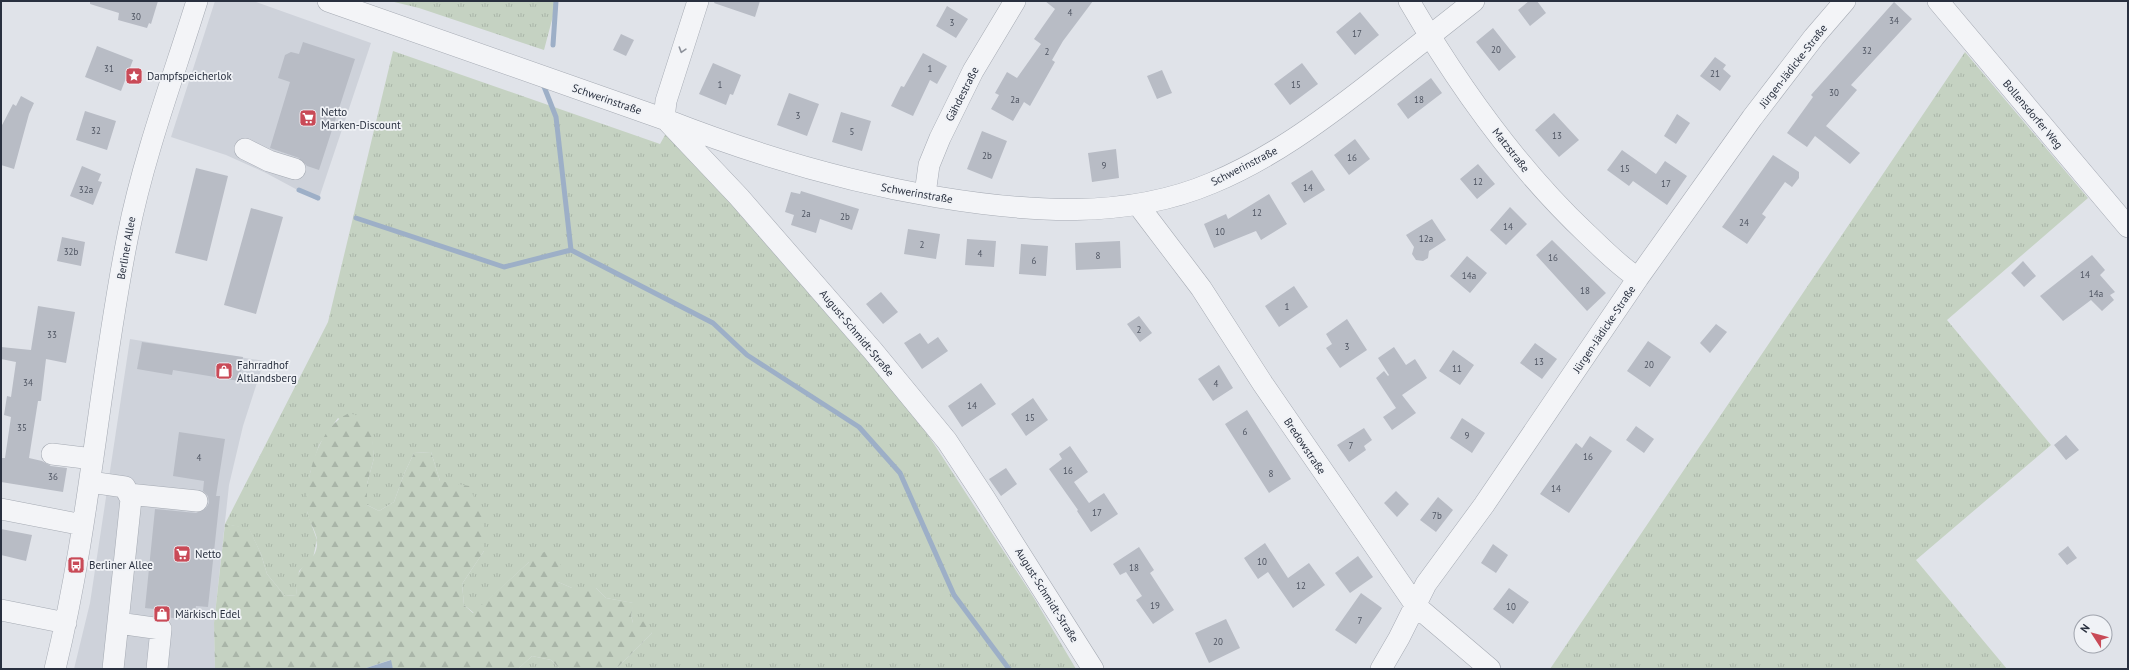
<svg xmlns="http://www.w3.org/2000/svg" width="2129" height="670" font-family="'PT Sans',sans-serif">
<defs>
<pattern id="grass-tufts" width="24" height="20" patternUnits="userSpaceOnUse"><rect width="24" height="20" fill="#c5d2c2"/><path d="M3 7l-1-3M5 7V3M7 7l1-3M15 17l-1-3M17 17v-4M19 17l1-3" fill="none" stroke="#a9b5a8"/></pattern>
<pattern id="forest-firs" width="22" height="20" patternUnits="userSpaceOnUse"><rect width="22" height="20" fill="#c5d2c2"/><path d="M5 1l3.5 6h-7zM16 11l3.5 6h-7z" fill="#a9b5a8"/></pattern>
</defs>
<rect width="100%" height="100%" fill="#e0e3e9"/>
<path fill="#ced2da" d="M215,1H253L371,43L318,201L266,173L226,155L171,137Z
M130,339L264,361L243,426L229,485L214,623L215,669H74L90,603Z"/>
<path fill="url(#grass-tufts)" d="M390,1H557L544,50L419,8Z
M393,51L660,144L669,128L887,376L934,444L1034,598L1076,669H616L652,633L633,623L631,615L633,603L606,598L596,588H572L558,582L529,562L474,613L464,605L462,584L484,551L440,481L431,452L414,453L404,474L394,502L379,511L367,505V484L374,458L372,441L338,418L319,445L310,473L307,512L317,540L313,558L299,571L296,595L285,596L267,574L261,554L249,529L225,524L328,322Z
M1965,52L2088,198L1947,320L2051,445L1916,560L2007,669H1550Z
M532,656L551,660L560,669H518Z"/>
<path fill="url(#forest-firs)" d="M349,413L371,420L374,458L367,484V505L379,511L394,502L404,474L414,453L431,452L440,481L469,486L484,520V551L462,584L464,605L473,613L529,562L547,550L558,556L562,572L558,582L572,588H596L606,598L634,603L631,615L633,623L645,621L652,633L616,669H560L551,660L532,656L518,669H393L390,660L363,669H215L214,623L225,524L249,528L261,554L267,574L285,596L296,595C297,588 296,576 300,571C307,559 318,559 317,540C316,530 308,521 307,511C305,478 317,428 349,413Z"/>
<path fill="#9dafc7" d="M391,660L393,669H363Z"/>
<g fill="none" stroke-linecap="round" stroke-linejoin="round">
<path stroke="#9dafc7" stroke-width="5" d="M553,45L556,1
M543,84L556,117L571,250
M299,190L318,198
M356,218L504,267L571,250L713,323L747,355L859,427L900,473L954,595L1009,669"/>
</g>
<path fill="#b8bcc5" d="M90,1H158L151,24L149,23L147,28L118,20L119,13L90,4Z
M715,1H760L755,17L714,3Z
M1045,1H1093L1063,41L1052,60L1055,62L1030,106L1024,102L1013,121L991,109L999,95L995,93L1007,72L1017,78L1041,44L1034,39L1055,9Z
M1529,1H1537L1546,13L1530,26L1518,10Z
M1894,2L1912,19L1851,85L1857,90L1826,126L1860,153L1850,164L1815,136L1807,147L1787,133L1813,97L1811,95Z
M947,6L968,19L956,38L936,26Z
M1360,12L1379,35L1355,55L1336,32Z
M1493,28L1516,57L1499,71L1476,42Z
M621,34L634,40L626,56L613,50Z
M303,42L355,59L319,170L307,166L299,158L270,148L290,82L278,78L285,55L291,52L299,54Z
M97,46L133,60L121,91L85,77Z
M923,53L947,66L937,84L930,80L913,116L891,106L901,86L904,87Z
M1715,57L1726,65L1723,69L1731,76L1720,91L1700,76Z
M713,63L741,75L733,95L730,94L726,105L699,94Z
M1302,63L1318,84L1290,105L1274,84Z
M1162,70L1172,93L1157,99L1147,76Z
M1431,78L1442,93L1408,119L1397,104Z
M789,93L819,104L807,136L777,125Z
M21,96L34,103L29,114L14,169L1,165V127L13,104L16,106Z
M85,111L116,121L107,150L76,140Z
M841,112L871,121L862,151L832,142Z
M1554,113L1579,140L1559,157L1535,130Z
M1677,114L1690,123L1676,144L1664,136Z
M982,131L1007,141L992,179L967,169Z
M1355,139L1370,159L1349,175L1334,155Z
M1116,149L1119,178L1092,182L1088,153Z
M1622,150L1656,174L1665,161L1687,176L1667,205L1633,181L1629,186L1607,170Z
M1773,155L1799,172V178L1792,187L1785,182L1762,214L1766,217L1747,244L1722,227Z
M1478,164L1495,184L1477,199L1460,179Z
M82,166L101,174L98,181L102,182L93,205L70,196Z
M196,168L228,176L207,261L175,253Z
M1312,170L1325,190L1304,203L1291,183Z
M801,191L859,209L852,230L820,219L816,233L791,225L794,215L785,212L791,192L800,194Z
M1269,194L1287,224L1261,240L1256,231L1214,248L1204,224L1226,214L1228,219Z
M1510,207L1527,224L1506,245L1490,230Z
M251,208L283,217L256,314L224,305Z
M1432,219L1446,240L1429,251L1428,258L1423,261L1416,260L1412,254L1414,247L1406,235Z
M908,229L940,234L936,259L904,254Z
M62,237L85,242L81,266L57,261Z
M967,239L996,241L994,267L965,265Z
M1552,240L1606,293L1587,311L1536,255Z
M1120,241L1121,268L1076,270L1075,243Z
M1021,244L1048,246L1046,276L1019,274Z
M2092,255L2105,270L2100,275L2115,292L2110,295L2114,300L2102,311L2091,300L2063,321L2040,296Z
M1467,256L1487,273L1470,293L1450,276Z
M2023,261L2036,276L2024,287L2011,273Z
M1294,286L1308,307L1279,327L1265,306Z
M881,292L898,312L883,324L866,304Z
M38,306L75,312L66,363L46,359L41,401H38L29,458L42,461L51,466L67,468L63,492L1,482V458H5L11,417L4,415L7,396L11,397L16,362L1,359V347L31,350Z
M1139,316L1152,333L1140,342L1127,324Z
M1347,319L1367,350L1340,368L1326,348L1332,344L1326,334Z
M1716,324L1727,332L1710,353L1700,343Z
M920,333L928,344L938,337L948,351L922,369L904,343Z
M1648,341L1671,357L1650,387L1627,371Z
M142,342L243,357L239,381L173,370L172,375L137,369Z
M1535,343L1557,359L1542,379L1520,363Z
M1394,347L1406,365L1415,359L1427,378L1402,395L1416,413L1392,430L1383,417L1396,408L1376,378L1384,371L1388,376L1389,375L1378,358Z
M1453,350L1474,365L1460,385L1439,371Z
M1219,365L1233,388L1213,401L1198,379Z
M981,383L996,404L962,427L948,406Z
M1033,398L1048,420L1026,436L1011,414Z
M1247,410L1291,479L1269,493L1225,424Z
M1462,418L1485,433L1472,453L1450,438Z
M1636,426L1654,439L1644,453L1626,440Z
M1364,428L1372,440L1364,446L1366,450L1349,462L1337,445Z
M179,432L225,439L216,496H220L208,607L196,606L194,620L153,616L154,609L145,608L155,509L196,513L206,508L209,503L208,496L203,491L204,481L173,476Z
M2066,435L2079,450L2066,460L2054,445Z
M1590,436L1612,451L1569,513L1540,494L1576,443L1582,448Z
M1070,446L1088,472L1074,482L1089,503L1104,493L1118,514L1091,532L1077,511L1078,510L1049,469L1062,459L1059,454Z
M1006,468L1017,484L1001,496L989,479Z
M1396,491L1409,504L1397,517L1384,503Z
M1438,497L1453,510L1436,532L1420,520Z
M1,529L32,535L26,561L1,555Z
M1265,543L1288,578L1309,563L1325,585L1293,608L1268,572L1258,579L1244,558Z
M1493,544L1508,555L1496,573L1481,563Z
M2068,546L2077,558L2067,565L2058,554Z
M1139,547L1154,570L1150,573L1174,610L1153,624L1136,600L1142,596L1126,572L1120,575L1113,564Z
M1358,556L1373,577L1350,593L1335,573Z
M1509,588L1529,602L1513,624L1493,609Z
M1361,593L1382,608L1356,644L1335,630Z
M1226,619L1240,648L1209,663L1195,633Z"/>
<g fill="none" stroke-linecap="round" stroke-linejoin="round">
<g stroke="#a5aab3" stroke-width="22">
<path id="minor" d="M328,1L664,119C753,154 843,181 937,197C1028,212 1125,220 1212,183C1270,159 1320,122 1369,84C1404,56 1439,29 1474,1
M1409,1C1458,85 1516,167 1587,234C1604,250 1619,266 1638,278
M1938,1L2128,227
M664,119L666,101L698,1
M669,123L739,197L873,351L947,441L984,497L1093,669
M245,149L269,161L295,169
M925,194L929,165L940,138L973,71L1015,1
M1138,205L1201,288L1263,384L1416,606L1490,669
M52,454L93,459
M90,482L125,487L131,499L113,669
M128,494L197,501
M1,509L83,525
M1,610L66,623
M118,623L161,629L157,669
M55,669C90,526 99,379 128,235C144,155 173,78 197,1
M1381,669L1399,638L1426,584L1484,505L1638,278L1752,118L1814,37L1845,1"/>
</g>
<use href="#minor" stroke="#f3f4f7" stroke-width="21"/>
</g>
<defs><path id="oneway-chevron" d="M-2-3.5L2.5 0L-2 3.5" fill="none" stroke-width="1.6" stroke-linecap="round" stroke-linejoin="round"/></defs>
<use stroke="#8e929b" href="#oneway-chevron" transform="translate(682 50) rotate(107)"/>
<defs>
<g id="sight-square" transform="scale(0.9)"><rect x="-9" y="-9" width="18" height="18" rx="4" fill="#c94a57" stroke="#f0f2f6"/><path d="M0-6L1.8-2.2L6-1.7L2.9 1.2L3.7 5.4L0 3.3L-3.7 5.4L-2.9 1.2L-6-1.7L-1.8-2.2Z" fill="#fff"/></g>
<g id="supermarket-square" transform="scale(0.9)"><rect x="-9" y="-9" width="18" height="18" rx="4" fill="#c94a57" stroke="#f0f2f6"/><path d="M-6-5.5h2.5l.6 2H6L4.5 2H-2.5L-4.4-4H-6ZM-1.5 3.2a1.3 1.3 0 1 0 .1 0ZM3 3.2a1.3 1.3 0 1 0 .1 0Z" fill="#fff"/></g>
<g id="shop-square" transform="scale(0.9)"><rect x="-9" y="-9" width="18" height="18" rx="4" fill="#c94a57" stroke="#f0f2f6"/><path d="M-5-2.5h2.3a2.7 3.5 0 0 1 5.4 0H5L5.5 6h-11ZM-1.5-2.5h3a1.5 2.3 0 0 0-3 0Z" fill="#fff"/></g>
<g id="bus-square" transform="scale(0.9)"><rect x="-9" y="-9" width="18" height="18" rx="4" fill="#c94a57" stroke="#f0f2f6"/><path d="M-5-6H5V4H4V6H2V4H-2V6H-4V4H-5ZM-3.5-4V0h7V-4ZM-3.5 1.2v1.5H-2V1.2ZM2 1.2v1.5H3.5V1.2Z" fill="#fff"/></g>
</defs>
<g fill-rule="evenodd">
<use href="#sight-square" x="134" y="76"/>
<use href="#supermarket-square" x="308" y="118"/>
<use href="#shop-square" x="224" y="371"/>
<use href="#supermarket-square" x="182" y="554"/>
<use href="#bus-square" x="76" y="565"/>
<use href="#shop-square" x="162" y="614"/>
</g>
<g text-anchor="middle" dominant-baseline="central" stroke-width="3.5" stroke-linejoin="round" paint-order="stroke">
<g font-size="9" fill="#4d5360">
<text x="1070" y="12">4</text>
<text x="136" y="16">30</text>
<text x="1894" y="20">34</text>
<text x="952" y="22">3</text>
<text x="1357" y="33">17</text>
<text x="1496" y="49">20</text>
<text x="1867" y="50">32</text>
<text x="1047" y="51">2</text>
<text x="109" y="68">31</text>
<text x="930" y="68">1</text>
<text x="1715" y="73">21</text>
<text x="720" y="84">1</text>
<text x="1296" y="84">15</text>
<text x="1834" y="92">30</text>
<text x="1015" y="99">2a</text>
<text x="1419" y="99">18</text>
<text x="798" y="115">3</text>
<text x="96" y="130">32</text>
<text x="852" y="131">5</text>
<text x="1557" y="135">13</text>
<text x="987" y="155">2b</text>
<text x="1352" y="157">16</text>
<text x="1104" y="165">9</text>
<text x="1625" y="168">15</text>
<text x="1478" y="181">12</text>
<text x="1666" y="183">17</text>
<text x="1308" y="187">14</text>
<text x="86" y="189">32a</text>
<text x="1257" y="212">12</text>
<text x="806" y="213">2a</text>
<text x="845" y="216">2b</text>
<text x="1744" y="222">24</text>
<text x="1508" y="226">14</text>
<text x="1220" y="231">10</text>
<text x="1426" y="238">12a</text>
<text x="922" y="244">2</text>
<text x="71" y="251">32b</text>
<text x="980" y="253">4</text>
<text x="1098" y="255">8</text>
<text x="1553" y="257">16</text>
<text x="1034" y="260">6</text>
<text x="2085" y="274">14</text>
<text x="1469" y="275">14a</text>
<text x="1585" y="290">18</text>
<text x="2096" y="293">14a</text>
<text x="1287" y="306">1</text>
<text x="1139" y="329">2</text>
<text x="52" y="334">33</text>
<text x="1347" y="346">3</text>
<text x="1539" y="361">13</text>
<text x="1649" y="364">20</text>
<text x="1457" y="368">11</text>
<text x="28" y="382">34</text>
<text x="1216" y="383">4</text>
<text x="972" y="405">14</text>
<text x="1030" y="417">15</text>
<text x="22" y="427">35</text>
<text x="1245" y="431">6</text>
<text x="1467" y="435">9</text>
<text x="1351" y="445">7</text>
<text x="1588" y="456">16</text>
<text x="199" y="457">4</text>
<text x="1068" y="470">16</text>
<text x="1271" y="473">8</text>
<text x="53" y="476">36</text>
<text x="1556" y="488">14</text>
<text x="1097" y="512">17</text>
<text x="1437" y="515">7b</text>
<text x="1262" y="561">10</text>
<text x="1134" y="567">18</text>
<text x="1301" y="585">12</text>
<text x="1155" y="605">19</text>
<text x="1511" y="606">10</text>
<text x="1360" y="620">7</text>
<text x="1218" y="641">20</text>
</g>
<g font-size="11" fill="#29303f" stroke="#f0f2f6">
<text transform="translate(1793 66) rotate(-52)">Jürgen-Jädicke-Straße</text>
<text transform="translate(962 94) rotate(-63)">Gähdestraße</text>
<text transform="translate(607 99) rotate(19)">Schwerinstraße</text>
<text transform="translate(2033 114) rotate(50)">Bollensdorfer Weg</text>
<text transform="translate(1511 150) rotate(52)">Matzstraße</text>
<text transform="translate(1244 166) rotate(-27)">Schwerinstraße</text>
<text transform="translate(917 193) rotate(10)">Schwerinstraße</text>
<text transform="translate(126 248) rotate(-80)">Berliner Allee</text>
<text transform="translate(1604 329) rotate(-56)">Jürgen-Jädicke-Straße</text>
<text transform="translate(857 333) rotate(50)">August-Schmidt-Straße</text>
<text transform="translate(1305 446) rotate(56)">Bredowstraße</text>
<text transform="translate(1047 595) rotate(58)">August-Schmidt-Straße</text>
</g>
<g font-size="11" fill="#29303f" stroke="#f0f2f6" text-anchor="start">
<text x="147" y="76">Dampfspeicherlok</text>
<text x="321" y="112">Netto<tspan x="321" dy="13">Marken-Discount</tspan></text>
<text x="237" y="365">Fahrradhof<tspan x="237" dy="13">Altlandsberg</tspan></text>
<text x="195" y="554">Netto</text>
<text x="89" y="565">Berliner Allee</text>
<text x="175" y="614">Märkisch Edel</text>
</g>
</g>
<rect width="2129" height="670" fill="none" stroke="#29303f" stroke-width="4"/>
<g transform="translate(2093 634) rotate(306)"><circle r="19" fill="#f0f2f6" stroke="#a0a4ad"/>
<path d="M0-3L7 15L0 10L-7 15Z" fill="#c94a57"/>
<text y="-6" font-size="11" font-weight="bold" text-anchor="middle" fill="#29303f">N</text>
</g>
</svg>
